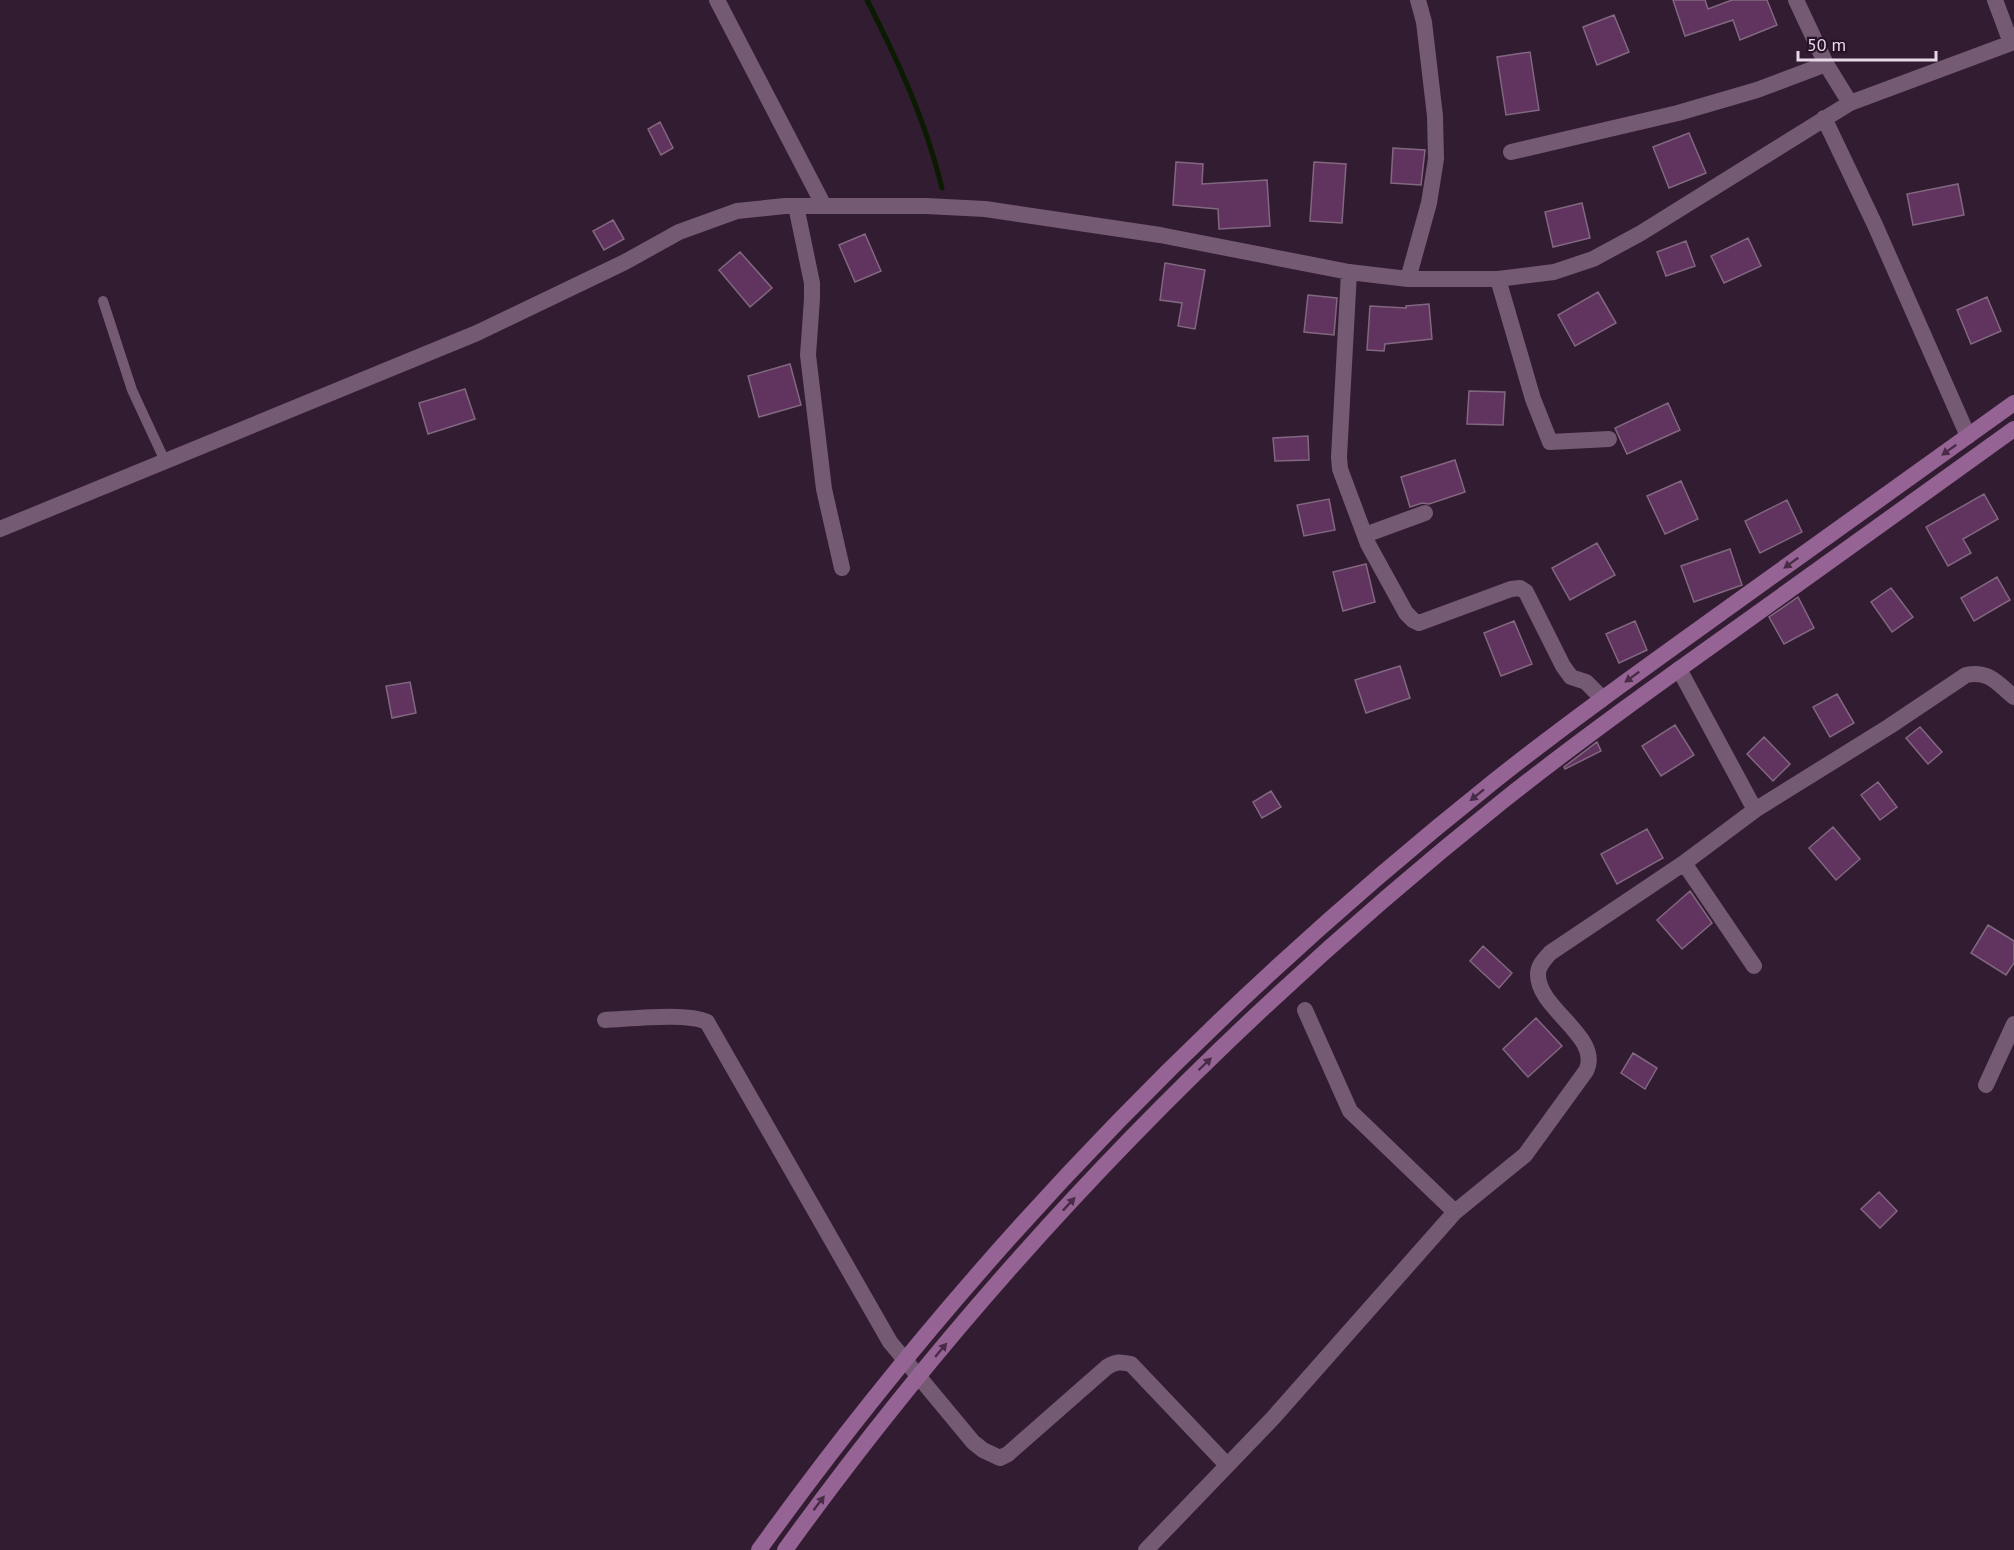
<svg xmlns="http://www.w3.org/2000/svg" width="2014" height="1550" font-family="'PT Sans',sans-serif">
<rect width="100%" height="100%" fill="#321c31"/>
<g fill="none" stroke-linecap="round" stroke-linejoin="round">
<path stroke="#0a1b01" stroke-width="5" d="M867,0C899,63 925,119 942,188"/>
</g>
<path fill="#60345f" stroke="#826780" stroke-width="1.5" d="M1673,0H1705L1708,9L1732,0H1767L1777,25L1740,40L1733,20L1685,36Z
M1614,15L1629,52L1597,65L1583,27Z
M1530,52L1539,110L1506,115L1497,57Z
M660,122L673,148L661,155L648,129Z
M1689,133L1706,173L1669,188L1653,147Z
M1393,148L1425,150L1421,185L1391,183Z
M1176,162L1203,164L1202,184L1267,180L1270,226L1219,229L1218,209L1173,205Z
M1314,162L1346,164L1342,223L1310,221Z
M1958,184L1964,215L1913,225L1907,194Z
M1582,203L1590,238L1553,247L1545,212Z
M613,220L624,239L604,250L593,231Z
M865,234L881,271L855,282L839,245Z
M1748,238L1761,266L1724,283L1711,256Z
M1686,241L1695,266L1666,276L1657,252Z
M740,252L772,288L750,307L719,270Z
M1165,263L1205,270L1195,329L1178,326L1182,303L1160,300Z
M1598,292L1616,323L1575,346L1558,315Z
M1308,295L1337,298L1334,335L1304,332Z
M1987,297L2001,331L1971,344L1957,310Z
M1429,304L1432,339L1385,344L1384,351L1367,350L1370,306L1406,308V306Z
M790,364L801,405L759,417L748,376Z
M465,389L475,419L428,434L419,403Z
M1469,391L1505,392L1503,425L1467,424Z
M1668,403L1680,430L1627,454L1615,428Z
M1308,436L1309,460L1275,461L1273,438Z
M1455,460L1465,492L1429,504L1422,503L1410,507L1401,477Z
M1681,481L1698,519L1665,534L1647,496Z
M1984,494L1998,519L1963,539L1971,553L1948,566L1926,527Z
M1329,499L1335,530L1304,536L1297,505Z
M1787,500L1802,532L1760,553L1745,521Z
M1597,543L1615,575L1570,600L1552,568Z
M1730,549L1742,585L1694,602L1681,566Z
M1366,564L1375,602L1343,611L1333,572Z
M1997,577L2010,600L1974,621L1961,598Z
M1891,588L1913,617L1892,632L1871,602Z
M1798,597L1814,628L1784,644L1769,617Z
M1514,621L1532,664L1501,676L1484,633Z
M1635,621L1647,650L1619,663L1606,634Z
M1400,666L1410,698L1366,713L1355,680Z
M410,682L416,713L392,718L386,686Z
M1837,694L1854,723L1830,737L1813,707Z
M1675,725L1694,755L1661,776L1642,746Z
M1920,727L1942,752L1928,764L1906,738Z
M1764,737L1790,764L1773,781L1747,754Z
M1597,742L1601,751L1565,769L1564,767Z
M1878,782L1897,807L1880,820L1861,795Z
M1271,791L1281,807L1262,818L1253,802Z
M1833,827L1860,859L1836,880L1809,848Z
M1647,829L1663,858L1617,884L1601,854Z
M1690,891L1712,923L1682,949L1657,920Z
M1988,925L2014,941V963L2006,975L1971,953Z
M1483,946L1512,973L1499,988L1470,961Z
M1536,1018L1562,1046L1528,1077L1503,1049Z
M1633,1053L1657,1068L1645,1089L1621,1073Z
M1879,1192L1897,1211L1880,1228L1861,1209Z"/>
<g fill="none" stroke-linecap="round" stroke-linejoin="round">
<path stroke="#745a73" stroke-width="10" d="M103,301L132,390L165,461"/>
<path stroke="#745a73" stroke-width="16" d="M717,0L824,206
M1796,0L1826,64L1850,103
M1995,0L2011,43
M1824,118L1875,225L1968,436
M1511,152L1678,113L1757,90L1826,64
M796,206L812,283V299L808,355L824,489L842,568
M1349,272L1339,457L1340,469L1368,544L1406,613L1413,620L1419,623L1511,589L1520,588L1526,592L1563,666L1571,677L1586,682L1597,693L1601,700
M1408,279L1429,203L1436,159L1435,116L1424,22L1418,0
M1498,279L1533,399L1550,442L1609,439
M0,529L477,333L625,262L679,232L737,211L785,206H926L985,209L1160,235L1349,272L1408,279H1498L1554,272L1593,259L1641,233L1850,103L2014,42
M1365,535L1425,513
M1679,669L1755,810
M1684,863L1754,966
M1305,1010L1350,1111L1455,1212
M605,1020C630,1019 687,1012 707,1022L890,1342L973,1442L983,1450L1000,1458L1008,1454L1107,1367C1116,1361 1121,1362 1131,1364L1227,1465
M1986,1085L2014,1024
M1146,1550L1273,1418L1455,1212L1525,1155L1586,1071C1603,1037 1537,1009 1538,974C1538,965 1545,959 1550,953L1684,863L1755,810L1890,726L1966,675C1989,670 1997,683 2014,697"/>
<path stroke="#956494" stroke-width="16" d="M759,1550C966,1262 1215,1004 1493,782C1571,720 1653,662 1735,603C1828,537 1921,470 2014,403
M785,1550C988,1268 1233,1017 1504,800C1581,739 1661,682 1741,625C1832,559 1923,494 2014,429"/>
</g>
<defs><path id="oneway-solid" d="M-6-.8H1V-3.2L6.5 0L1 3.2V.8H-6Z" transform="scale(1.5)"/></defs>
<g fill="#492b48">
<use href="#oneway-solid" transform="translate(1949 450) rotate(144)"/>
<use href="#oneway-solid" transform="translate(1791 563) rotate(144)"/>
<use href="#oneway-solid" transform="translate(1632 677) rotate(144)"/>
<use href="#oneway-solid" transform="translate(1477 795) rotate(141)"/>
<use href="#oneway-solid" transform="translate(1205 1064) rotate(-44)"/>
<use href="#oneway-solid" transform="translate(1069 1204) rotate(-47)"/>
<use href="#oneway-solid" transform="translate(941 1350) rotate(-50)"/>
<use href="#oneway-solid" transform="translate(819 1503) rotate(-53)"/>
</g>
<path d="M1798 51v9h138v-9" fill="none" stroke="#e8d9e7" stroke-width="3"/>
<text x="1807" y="51" font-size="18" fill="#e8d9e7" stroke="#281227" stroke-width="4.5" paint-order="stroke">50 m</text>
</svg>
